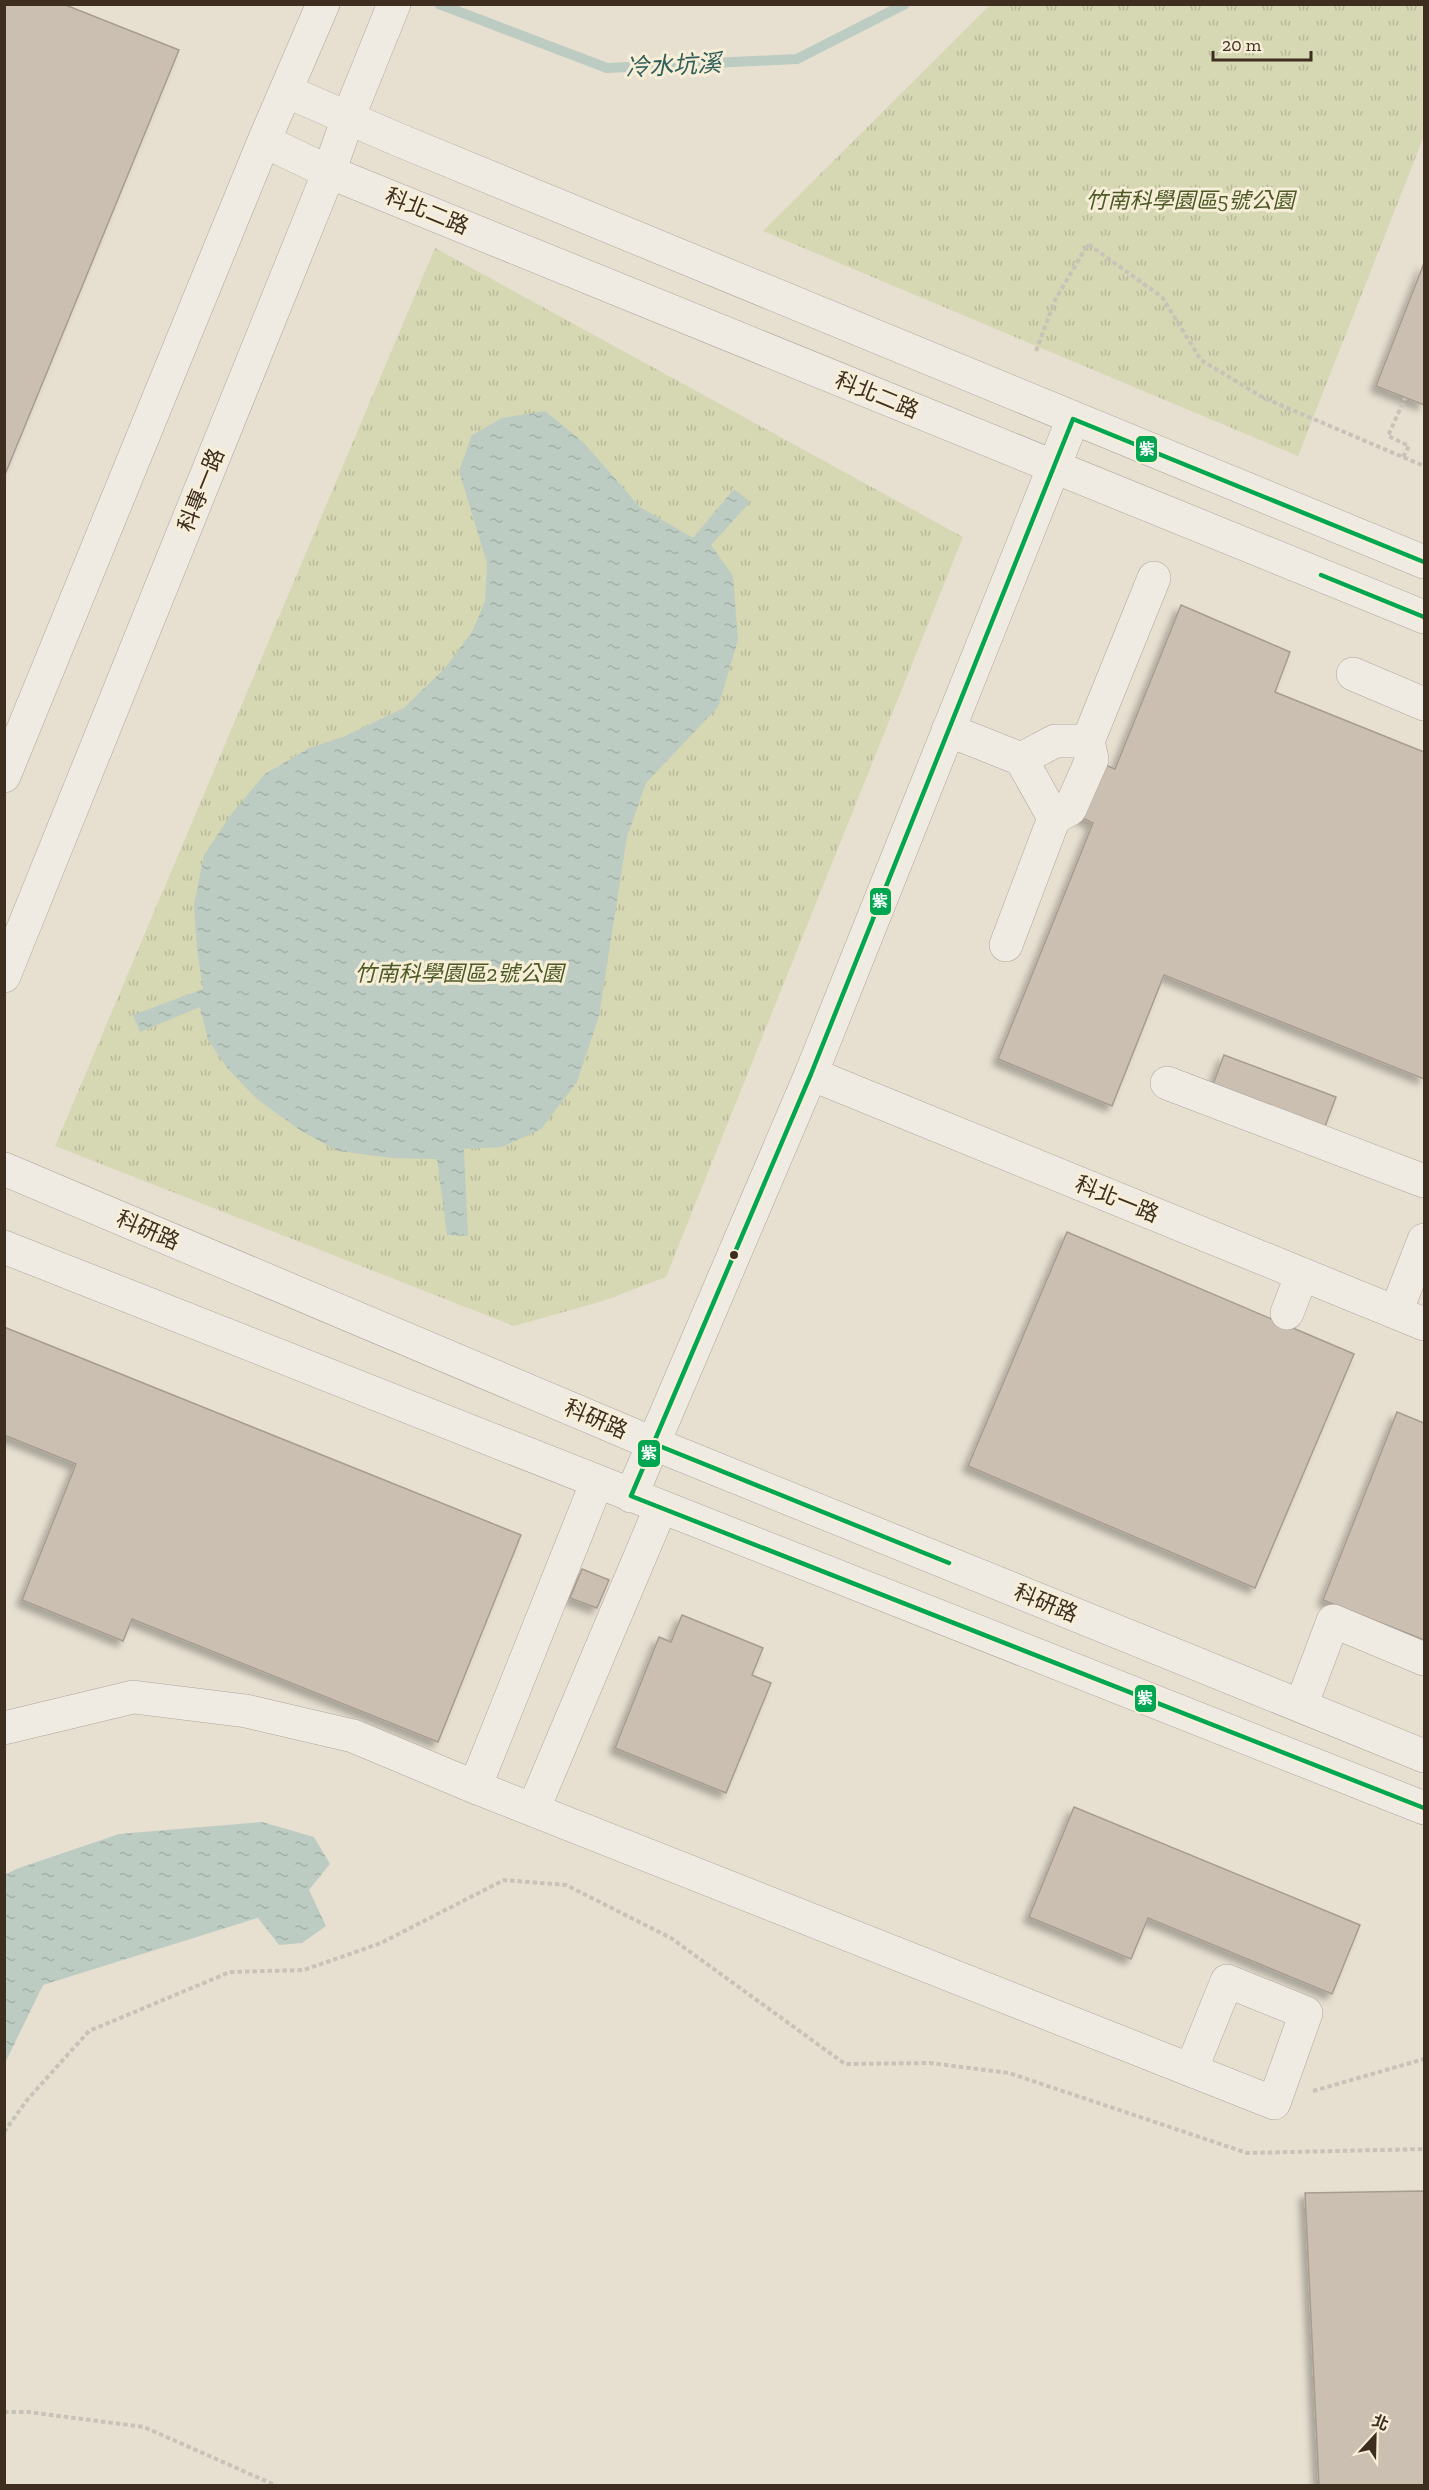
<svg xmlns="http://www.w3.org/2000/svg" width="1429" height="2490" font-family="'Zilla Slab','Noto Sans TC',serif">
<defs>
<pattern id="grass-tufts" width="24" height="20" patternUnits="userSpaceOnUse" patternTransform="scale(1.5)"><rect width="24" height="20" fill="#d6d7b3"/><path d="M3 7l-1-3M5 7V3M7 7l1-3M15 17l-1-3M17 17v-4M19 17l1-3" fill="none" stroke="#b9b99a"/></pattern>
<pattern id="water-ripples" width="26" height="14" patternUnits="userSpaceOnUse" patternTransform="scale(1.5)"><rect width="26" height="14" fill="#bcccc2"/><path d="M2 4q2-2 4 0t4 0M15 11q2-2 4 0t4 0" fill="none" stroke="#a2b0a6"/></pattern>
<filter id="shadow"><feDropShadow dx="-5.5" dy="5.5" stdDeviation="3" flood-color="#0004"/></filter>
</defs>
<rect width="100%" height="100%" fill="#e7e0d1"/>
<path fill="url(#grass-tufts)" d="M991,4L1424,5V136L1298,456L763,231Z
M435,248L963,537L666,1277L603,1301L514,1326L55,1146Z"/>
<path fill="url(#water-ripples)" d="M545,411L584,443L640,507L693,538L734,489L750,502L711,545L733,576L738,640L718,707L646,783L627,837L599,1016L577,1082L541,1129L502,1147L464,1149L468,1236L447,1235L437,1159L392,1158L338,1151L301,1131L257,1099L228,1069L208,1040L200,1007L140,1032L133,1015L203,989L197,949L194,904L204,855L232,813L265,774L309,748L343,737L404,708L446,667L473,630L485,601L487,563L459,471L472,435L502,418Z
M262,1822L314,1837L330,1864L309,1890L326,1926L302,1943L279,1945L258,1918L43,1985L5,2063V1875L16,1869L119,1834Z"/>
<g fill="none" stroke-linecap="round" stroke-linejoin="round">
<path stroke="#bcccc2" stroke-width="10" d="M439,4L607,68L797,59L905,4"/>
</g>
<path fill="#cbbfb2" stroke="#a89c90" stroke-width="1.5" filter="url(#shadow)" d="M4,4H63L179,50L4,477Z
M1424,263V405L1376,386Z
M1181,605L1290,652L1275,692L1424,752V1079L1164,975L1112,1106L998,1059L1093,823L1075,815L1096,761L1115,769Z
M1224,1055L1336,1097L1324,1129L1212,1087Z
M1067,1232L1354,1354L1255,1588L968,1466Z
M4,1327L521,1535L438,1742L132,1619L123,1641L22,1600L76,1464L4,1435Z
M1397,1412L1424,1423V1640L1323,1600Z
M582,1569L609,1580L597,1608L570,1598Z
M682,1615L763,1648L752,1675L771,1683L726,1793L615,1748L659,1637L671,1642Z
M1074,1807L1360,1925L1332,1994L1148,1918L1131,1959L1029,1917Z
M1424,2191V2486H1319L1305,2193Z"/>
<g fill="none" stroke-linecap="round" stroke-linejoin="round">
<g stroke="#ada599" stroke-width="34">
<path id="minor" d="M286,91L399,140L1424,562
M264,141L329,172L1424,617
M1353,674L1424,704
M948,730L1021,759L1054,818L1070,809L1092,759L1088,741H1055L1021,759
M1088,741L1154,578
M4,776L264,141L323,4
M1006,945L1054,818
M4,976L329,172L348,118L394,4
M811,1074L1424,1324
M1167,1083L1424,1181
M4,1169L652,1443L1424,1756
M4,1247L1424,1808
M1396,1312L1424,1240
M1287,1313L1302,1274
M631,1496L811,1074L1073,419
M1301,1706L1333,1621L1424,1659
M4,1728L133,1697L246,1711L353,1736L475,1787L1274,2103L1306,2013L1227,1981L1191,2070
M475,1787L597,1482
M533,1810L661,1507"/>
</g>
<path stroke="#c8c2b9" stroke-width="4" stroke-dasharray="4.5 3" stroke-linecap="butt" d="M1036,351L1055,300L1088,244L1162,297L1201,360L1264,398L1424,466
M1403,457L1409,446L1388,436L1405,398
M1313,2091L1424,2059
M4,2132L27,2100L89,2031L230,1972L304,1970L381,1943L504,1880L566,1885L671,1938L845,2064L930,2063L1009,2073L1247,2153L1424,2149
M4,2412H28L144,2427L277,2486"/>
<use href="#minor" stroke="#efebe3" stroke-width="33"/>
<g stroke="#f7eed8" stroke-width="9">
<path id="bus-1" d="M1424,562L1073,419L811,1074L631,1496L1424,1808
M1321,575L1424,617
M652,1443L949,1563"/>
</g>
<use href="#bus-1" stroke="#00a651" stroke-width="4.5"/>
</g>
<circle fill="#3d2e20" stroke="#f7eed8" stroke-width="2" cx="734" cy="1255" r="5"/>
<g text-anchor="middle" dominant-baseline="central" stroke-width="6" stroke-linejoin="round" paint-order="stroke">
<g font-size="22" font-style="italic" fill="#4d5a26" stroke="#f7eed8">
<text x="1190" y="200">竹南科學園區5號公園</text>
<text x="459" y="973">竹南科學園區2號公園</text>
</g>
<g font-size="22" fill="#3d2e20" stroke="#f7eed8">
<text transform="translate(427 211) rotate(22)">科北二路</text>
<text transform="translate(877 395) rotate(22)">科北二路</text>
<text transform="translate(201 490) rotate(-68)">科專一路</text>
<text transform="translate(1117 1199) rotate(22)">科北一路</text>
<text transform="translate(148 1230) rotate(23)">科研路</text>
<text transform="translate(596 1419) rotate(23)">科研路</text>
<text transform="translate(1046 1603) rotate(22)">科研路</text>
</g>
<g font-size="24" font-style="italic" fill="#2f5d5a" stroke="#f7eed8">
<text transform="translate(673 65) rotate(-3)">冷水坑溪</text>
</g>
</g>
<g stroke="#f7eed8" stroke-width="2">
<rect x="1135" y="435" width="23" height="28" rx="6" fill="#00a651"/>
<rect x="869" y="887" width="23" height="29" rx="6" fill="#00a651"/>
<rect x="637" y="1439" width="24" height="29" rx="6" fill="#00a651"/>
<rect x="1134" y="1684" width="23" height="29" rx="6" fill="#00a651"/>
</g>
<g font-size="16" text-anchor="middle" font-weight="bold" fill="#fff">
<text x="1147" y="455">紫</text>
<text x="880" y="907">紫</text>
<text x="649" y="1459">紫</text>
<text x="1145" y="1704">紫</text>
</g>
<rect width="1429" height="2490" fill="none" stroke="#3d2e20" stroke-width="12"/>
<g transform="translate(1375 2436) rotate(22)" stroke="#f7eed8" stroke-width="4.5" paint-order="stroke">
<path d="M0-4.5L10 22L0 15L-10 22Z" fill="#3d2e20"/>
<text y="-9" font-size="16" font-weight="bold" text-anchor="middle" fill="#3d2e20">北</text>
</g>
<path d="M1213 51v9h98v-9" fill="none" stroke="#3d2e20" stroke-width="3"/>
<text x="1222" y="51" font-size="18" fill="#3d2e20" stroke="#f7eed8" stroke-width="4.5" paint-order="stroke">20 m</text>
</svg>
